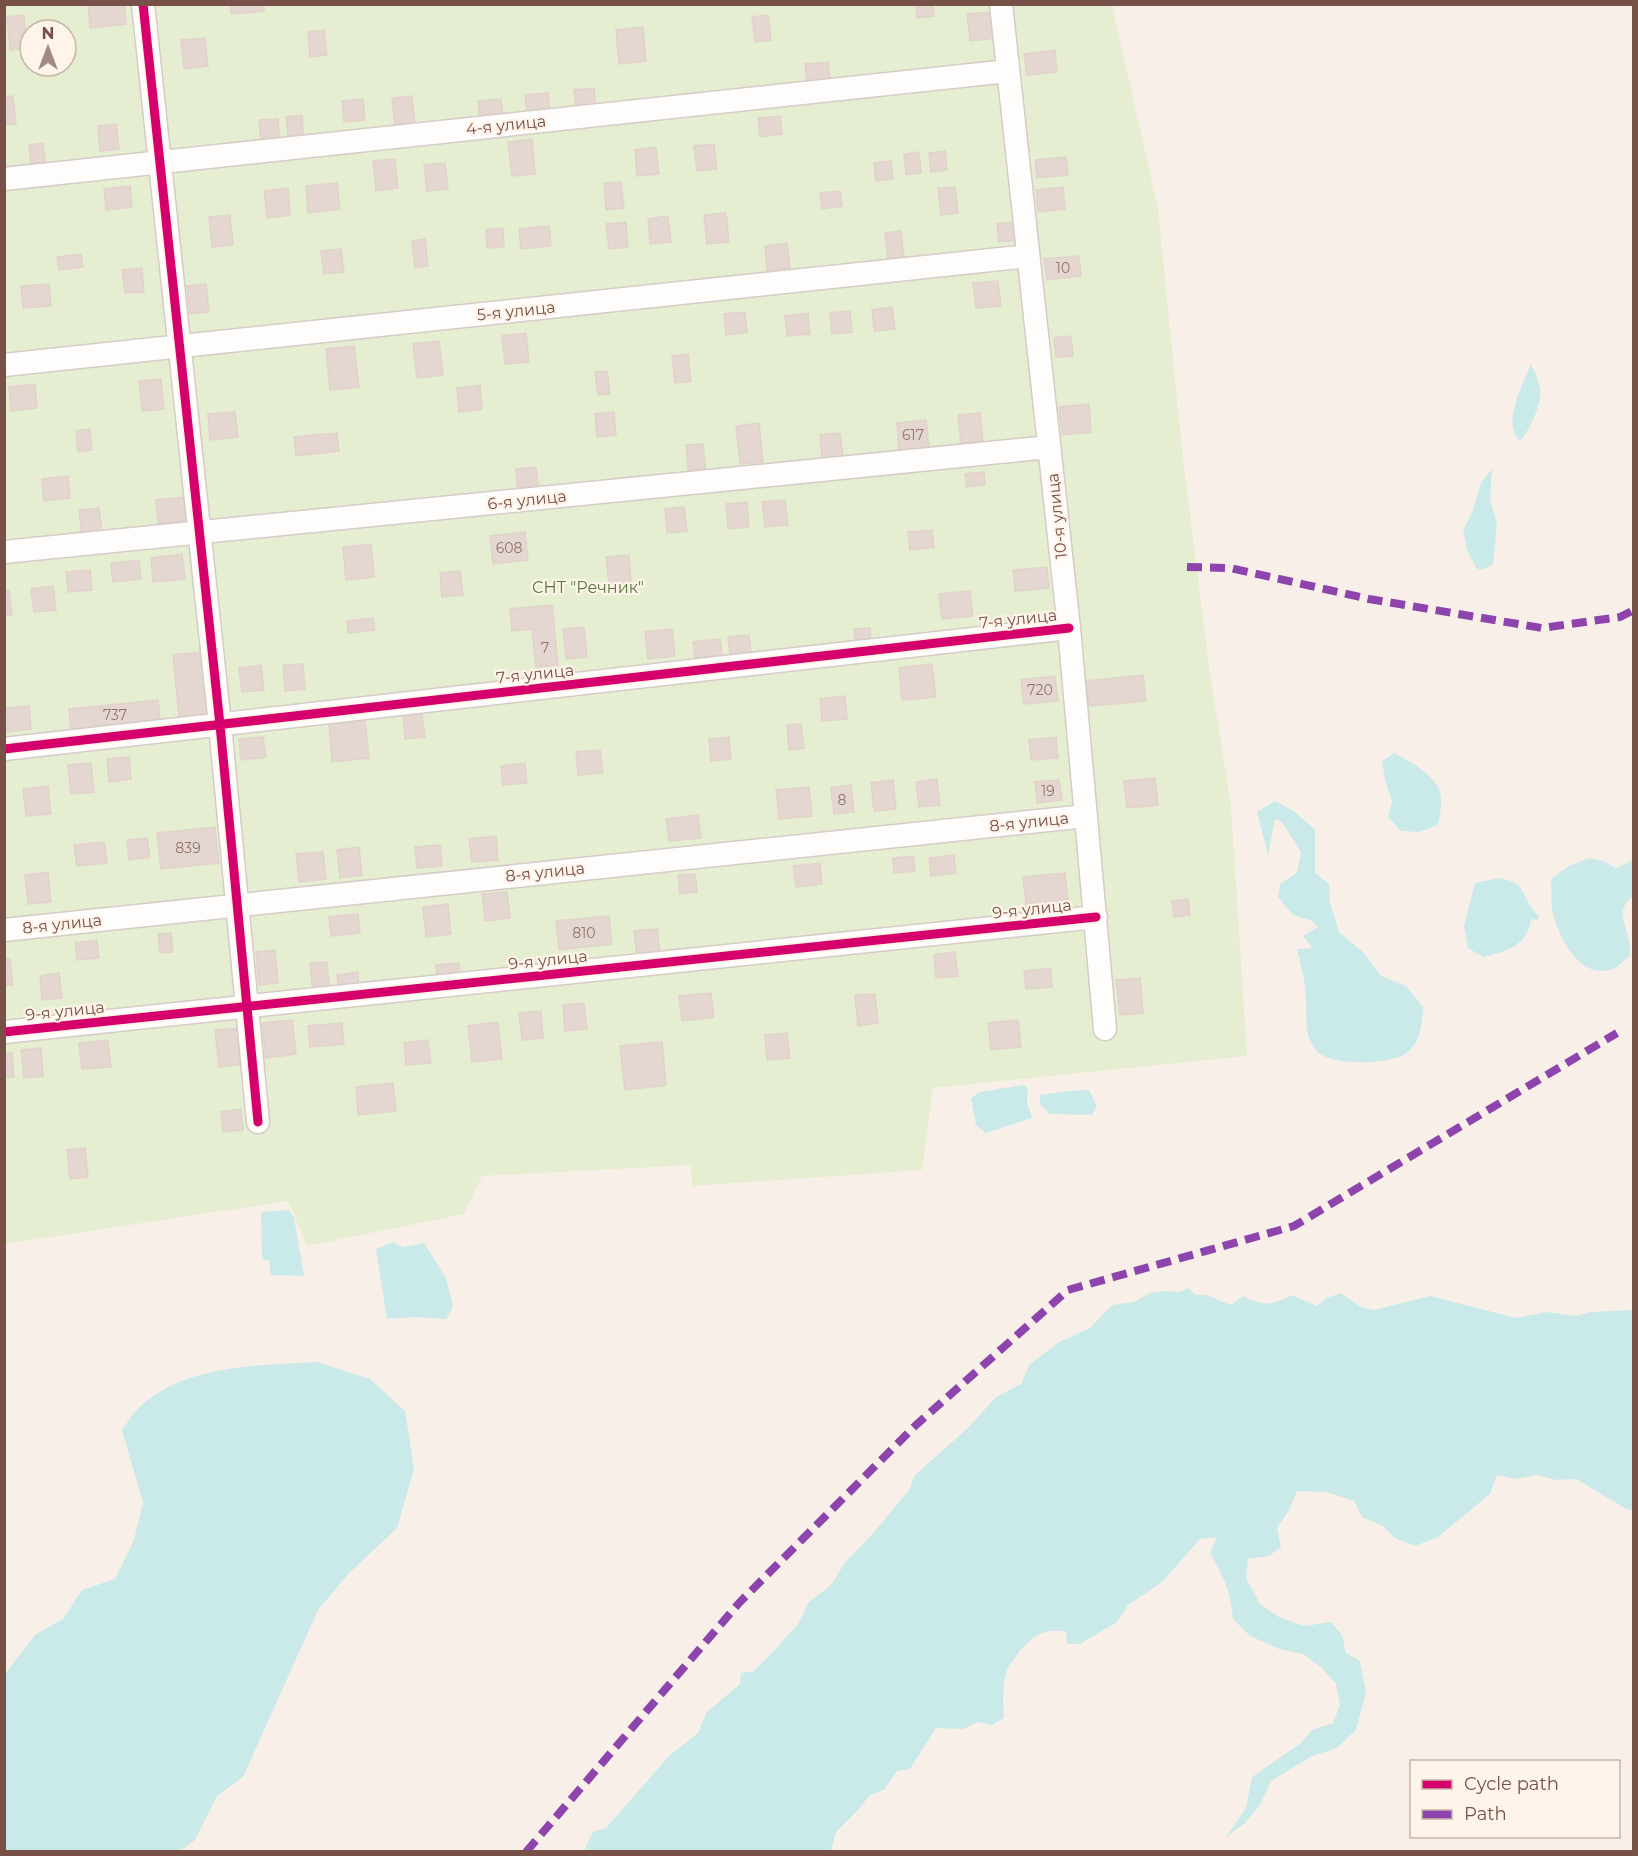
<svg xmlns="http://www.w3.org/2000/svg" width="1638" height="1856" font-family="Montserrat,sans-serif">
<rect width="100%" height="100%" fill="#f8f0e8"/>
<path fill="#e6eed2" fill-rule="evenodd" d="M5,5H1112L1158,208L1181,440L1211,680L1231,805L1247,1056L933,1088L922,1170L692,1186L691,1165L482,1176L464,1214L307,1246L288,1201L5,1244ZM30,30H66V66H30Z"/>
<path fill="#c9eae8" d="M1531,364C1534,371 1538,379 1540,387C1543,402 1530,430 1520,441C1501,422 1523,385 1531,364Z
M1492,469L1490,499L1497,524L1493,564L1482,570L1476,568L1467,550L1463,530L1472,513L1481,483Z
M1394,753C1408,760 1435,775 1440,792C1443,802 1440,815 1438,825L1419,832L1401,831L1388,817L1392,801L1385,780L1382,761Z
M1275,801L1295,812L1315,830V873L1329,884L1330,903L1339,932L1364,953L1380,975L1407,987L1423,1007C1422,1022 1422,1038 1410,1050C1396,1066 1326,1067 1315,1049C1304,1032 1307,1023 1306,1004C1306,986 1302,967 1297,949L1313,948L1303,936L1318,927L1312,921L1293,915L1278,897L1280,884L1297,873L1301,852L1282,822L1275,819L1268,855L1257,812Z
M1589,858L1603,861L1616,868L1633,860V896C1617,910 1623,917 1628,936C1630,942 1630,949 1630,955C1626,959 1620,965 1615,968C1581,983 1559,938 1553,913C1550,902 1552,890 1551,879L1569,866Z
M1499,878C1504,879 1513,881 1517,884C1526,893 1528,908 1539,916L1538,920L1531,919C1528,946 1506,951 1483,957L1468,948L1464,926L1475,883Z
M1024,1085L1028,1088L1027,1102L1032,1118L986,1133L976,1125L971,1098L980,1092Z
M1089,1090L1097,1106L1092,1115L1050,1114L1040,1104V1095L1068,1091Z
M289,1210L294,1218L304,1276L271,1275L269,1261L262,1259L261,1212Z
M393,1242L403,1247L424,1243L446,1278L453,1307L446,1319L413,1317L387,1319L376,1249Z
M1188,1288L1196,1295H1206L1231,1305L1243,1296C1261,1306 1273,1306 1291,1295L1317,1306L1327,1298L1341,1293L1361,1307L1374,1310L1430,1296L1516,1318L1546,1312L1575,1316L1591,1312L1633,1310V1510L1626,1509L1576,1479L1556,1480L1537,1475L1516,1479L1497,1475L1490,1494L1438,1537L1415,1546L1395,1538L1383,1526L1362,1517L1354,1501L1326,1492L1297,1491L1289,1510L1277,1528L1281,1547L1269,1556L1248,1559L1246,1578L1260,1604L1279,1617L1305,1626L1331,1622L1342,1635L1346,1653L1360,1661L1366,1693L1356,1730L1337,1748L1312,1756L1271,1781L1260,1805L1244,1824L1226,1837L1246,1808L1252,1777L1301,1743L1312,1730L1333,1723L1340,1705L1336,1684L1322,1668L1303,1654L1279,1649L1250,1636L1233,1619C1231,1591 1224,1578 1210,1553L1217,1537L1200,1539L1162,1582L1128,1605L1117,1622L1080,1644H1067L1066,1632C1043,1626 1027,1640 1015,1658C1012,1662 1009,1666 1007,1670C1002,1685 1003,1703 1004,1718L992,1725L977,1722L964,1729L936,1728L910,1769L897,1771L884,1790L870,1795L858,1810L836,1832L831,1851H584L593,1832L606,1828L669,1756L698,1733L707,1712L740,1684L741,1673L754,1671L774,1651L798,1624L809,1602L831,1585L844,1564L876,1530L909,1490L915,1475L969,1427L996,1397L1021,1384L1029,1365L1059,1342L1090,1328L1112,1305L1134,1302L1150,1293L1164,1291L1180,1292Z
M317,1362L370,1379L405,1411L414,1469L397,1528L347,1575L318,1610L243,1777L217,1796L195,1840L180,1851H5V1674L35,1635L63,1619L82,1590L115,1579L134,1540L143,1503L122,1430C128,1422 134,1411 142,1405C186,1365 260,1365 317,1362Z"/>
<path fill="#e4d6d0" stroke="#e1d2ca" stroke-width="1.5" d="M88,4H124L126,24L90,28Z
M230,4H264V11L231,14Z
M916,4H933L934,16L917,18Z
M992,12L995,38L970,41L967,14Z
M24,15L27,48L10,50L7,17Z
M768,15L771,40L755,42L752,17Z
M643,27L646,61L619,64L616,30Z
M324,30L327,55L310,57L308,32Z
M205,38L208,66L184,69L181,40Z
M1055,50L1057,72L1027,75L1024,54Z
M828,62L830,80L807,82L805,64Z
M594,88L596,108L576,110L574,90Z
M548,93L550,115L527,117L525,95Z
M13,96L16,124L4,125V97Z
M412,96L415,123L395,126L392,98Z
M363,99L365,120L344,122L342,101Z
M501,99L503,118L480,120L478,101Z
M302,115L304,142L289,144L286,117Z
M780,116L782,134L760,137L758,118Z
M278,119L280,141L261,143L259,120Z
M116,124L119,149L100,151L98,126Z
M532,139L535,174L512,176L508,142Z
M43,143L46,167L31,168L29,145Z
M714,144L717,169L697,171L694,146Z
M656,147L659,174L637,176L635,150Z
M945,151L947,170L931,172L929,153Z
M919,152L921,173L906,175L904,154Z
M1066,157L1068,175L1037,178L1035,160Z
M395,159L398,188L376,191L373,161Z
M891,161L893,179L876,181L874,163Z
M445,163L448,189L427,191L424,165Z
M621,182L624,208L606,210L604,183Z
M337,183L340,209L308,213L306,186Z
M130,186L132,207L106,210L104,189Z
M955,187L958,213L941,215L938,188Z
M1063,187L1065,209L1038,212L1036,190Z
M288,188L290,215L267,218L264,191Z
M840,191L842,206L822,209L820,193Z
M726,213L729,242L707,244L704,215Z
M230,215L233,245L212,247L209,217Z
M668,216L671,242L650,244L648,219Z
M626,222L628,247L609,249L606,224Z
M1014,222L1016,240L999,242L997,224Z
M549,226L551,246L521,249L519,229Z
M503,228L504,247L487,248L486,230Z
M901,231L904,257L888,259L885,233Z
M425,239L428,266L415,268L412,241Z
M787,243L790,268L767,270L765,246Z
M341,249L344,272L324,274L321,251Z
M81,254L83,267L59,270L57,257Z
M1079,256L1081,276L1047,280L1044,259Z
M142,268L144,292L125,293L122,270Z
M998,281L1001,306L976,308L973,283Z
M49,284L51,306L23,308L21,286Z
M206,284L209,312L190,314L187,286Z
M892,307L895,329L874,331L872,310Z
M850,311L852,332L832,334L830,313Z
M745,312L747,332L726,335L724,314Z
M808,313L810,334L787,336L785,316Z
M526,333L529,362L505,364L502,336Z
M1071,336L1073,356L1056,357L1054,338Z
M439,341L443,375L417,378L413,344Z
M354,346L359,387L330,390L326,349Z
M688,354L691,381L675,383L672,356Z
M607,371L610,394L598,395L595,372Z
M161,379L164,409L142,411L139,381Z
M35,384L37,408L11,411L9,387Z
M480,385L482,409L459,412L457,388Z
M1089,404L1091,432L1062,435L1059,407Z
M235,412L238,437L210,440L208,414Z
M614,412L616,435L597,437L595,414Z
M980,413L983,441L961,443L958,415Z
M926,420L929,447L899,450L897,423Z
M759,423L763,462L740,464L736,426Z
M90,429L92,450L78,452L76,431Z
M337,433L339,451L296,456L294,437Z
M840,433L843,457L822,459L820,435Z
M703,444L706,475L689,476L686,445Z
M536,467L539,491L518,493L516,469Z
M984,472L985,485L967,487L965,474Z
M68,476L70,498L44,501L42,479Z
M185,497L187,521L158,524L156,500Z
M785,500L788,525L765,527L762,502Z
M747,502L749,527L728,529L726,504Z
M684,507L687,531L667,533L665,509Z
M99,508L102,534L82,536L79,510Z
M932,530L934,547L910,550L908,532Z
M525,532L528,560L493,564L490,536Z
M371,544L374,577L346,580L343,547Z
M182,554L185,579L153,582L151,558Z
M629,555L631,582L609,584L606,557Z
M139,560L141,579L113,582L111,563Z
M1047,567L1049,588L1015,591L1013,570Z
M90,570L92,590L68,592L66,572Z
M460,571L463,595L442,597L440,573Z
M53,586L56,610L34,612L31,589Z
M4,591H9L12,615L4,616Z
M970,591L973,616L942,619L939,594Z
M552,605L558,665L536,667L532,629L512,631L510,609Z
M373,618L375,630L348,633L347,621Z
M584,627L587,657L566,659L563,629Z
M870,628L871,641L855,642L854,629Z
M672,629L675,656L648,659L645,632Z
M749,635L751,654L730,656L728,637Z
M720,639L722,655L695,658L693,642Z
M202,652L208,714L179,717L173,655Z
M303,664L305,689L285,691L283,665Z
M932,664L936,697L902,700L899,668Z
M261,665L264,690L242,692L239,668Z
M1143,675L1146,701L1089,706L1086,681Z
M1055,676L1058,701L1024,704L1021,680Z
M845,696L847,719L822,721L820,699Z
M158,700L160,721L71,730L69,709Z
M29,706L31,729L6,732L4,708Z
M422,714L425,737L405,739L403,716Z
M365,720L369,758L332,762L329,724Z
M801,724L804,748L789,750L787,725Z
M263,737L266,757L241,760L239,739Z
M729,737L731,759L711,761L709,739Z
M1056,737L1058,758L1031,760L1029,740Z
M600,750L603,773L578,775L576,752Z
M129,757L131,779L109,782L107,759Z
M91,763L94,792L71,794L68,765Z
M525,763L527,783L503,785L501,766Z
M1155,778L1158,805L1127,808L1124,781Z
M937,779L940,805L919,807L916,782Z
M893,780L896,809L874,811L871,783Z
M1059,780L1062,800L1037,803L1035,782Z
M851,785L854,812L834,814L831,788Z
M48,786L51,814L26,816L23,789Z
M809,787L812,816L779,819L776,790Z
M698,815L701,838L669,841L666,819Z
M215,827L219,863L161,869L157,833Z
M496,836L498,860L472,862L469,839Z
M147,838L150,857L129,860L127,840Z
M104,842L107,863L77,866L74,845Z
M440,845L442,866L417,868L415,847Z
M359,847L362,875L340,878L337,850Z
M323,852L326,879L299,882L296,854Z
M954,855L956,873L931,876L929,858Z
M913,856L915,871L894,873L893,858Z
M820,863L822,884L796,887L793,866Z
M48,872L51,902L28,904L25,875Z
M1065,873L1068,900L1026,905L1023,877Z
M695,874L697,892L680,894L678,875Z
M507,892L510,918L485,921L482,894Z
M1188,899L1190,915L1174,917L1172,901Z
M448,904L451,934L426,937L423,907Z
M358,914L360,933L331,936L329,917Z
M609,916L612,944L559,950L556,921Z
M657,929L660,953L637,955L634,931Z
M171,933L173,952L160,953L158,934Z
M97,940L99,958L77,960L75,943Z
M275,950L278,983L259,985L256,952Z
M955,952L958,976L936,978L934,955Z
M4,959H10L13,985L4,986Z
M327,962L330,994L313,996L310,963Z
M459,963L460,978L437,980L436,965Z
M1051,968L1052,987L1026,989L1024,971Z
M358,972L359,989L339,991L337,975Z
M59,973L62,998L42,1000L40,976Z
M1140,978L1143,1013L1120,1015L1116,980Z
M711,993L714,1017L682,1021L679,996Z
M875,994L878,1023L858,1026L855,995Z
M584,1003L587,1029L565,1031L563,1005Z
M541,1011L543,1038L522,1040L519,1013Z
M292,1020L296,1054L266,1058L262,1023Z
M1018,1020L1021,1047L991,1050L988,1023Z
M498,1022L502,1059L472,1062L468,1026Z
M342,1023L344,1044L310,1047L308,1026Z
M241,1028L245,1064L219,1067L215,1030Z
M787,1033L790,1058L767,1060L765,1035Z
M108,1040L111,1067L82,1069L79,1043Z
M428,1040L431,1063L406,1065L404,1043Z
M662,1042L666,1085L625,1090L620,1046Z
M41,1048L43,1076L24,1078L21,1050Z
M12,1053L14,1077L4,1078V1054Z
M393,1083L396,1111L358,1115L356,1087Z
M241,1109L243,1130L223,1132L221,1112Z
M85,1148L88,1177L70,1179L67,1150Z"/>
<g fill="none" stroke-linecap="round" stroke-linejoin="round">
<g stroke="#d6cbc6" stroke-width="25">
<path id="minor" d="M143,4L220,725L258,1122
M1001,4L1069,628L1105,1029
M4,179L1008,71
M4,365L1028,256
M4,552L1049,447
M4,749L1069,628
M4,930L1086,816
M4,1032L1096,917"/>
</g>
<use href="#minor" stroke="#fefdfc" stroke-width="22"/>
<path stroke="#8e44ad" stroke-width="8" stroke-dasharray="15 8" stroke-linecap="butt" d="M1187,567L1230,568L1369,599L1542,628L1620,617L1634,610
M526,1852L739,1603L916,1425L1068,1290L1294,1226L1617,1033"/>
<g stroke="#fff4ea" stroke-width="13">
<path id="cycleway" d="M143,4L220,725L258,1122
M4,749L1069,628
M4,1032L1096,917"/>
</g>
<use href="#cycleway" stroke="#d6006c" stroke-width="9"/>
</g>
<g text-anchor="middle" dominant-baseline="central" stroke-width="4.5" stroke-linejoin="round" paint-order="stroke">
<g font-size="14" fill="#94746c">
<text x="1063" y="268">10</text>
<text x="913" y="435">617</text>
<text x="509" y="548">608</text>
<text x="545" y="648">7</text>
<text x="1040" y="690">720</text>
<text x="115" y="715">737</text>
<text x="1048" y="791">19</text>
<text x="842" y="800">8</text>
<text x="188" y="848">839</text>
<text x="584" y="933">810</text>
</g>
<g font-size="16" fill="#775147" stroke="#fff4ea">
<text transform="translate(506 125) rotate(-6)">4-я улица</text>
<text transform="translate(516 311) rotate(-6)">5-я улица</text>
<text transform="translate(527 500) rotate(-6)">6-я улица</text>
<text transform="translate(1057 516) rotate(-96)">10-я улица</text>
<text transform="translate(1018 619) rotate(-6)">7-я улица</text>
<text transform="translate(535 674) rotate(-6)">7-я улица</text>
<text transform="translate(1029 822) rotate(-6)">8-я улица</text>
<text transform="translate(545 872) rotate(-6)">8-я улица</text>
<text transform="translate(1032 909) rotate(-6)">9-я улица</text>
<text transform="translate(62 924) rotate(-6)">8-я улица</text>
<text transform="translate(548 960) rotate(-6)">9-я улица</text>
<text transform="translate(65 1011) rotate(-6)">9-я улица</text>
</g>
<g font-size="16" fill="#55783c" stroke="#fff4ea">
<text x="588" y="587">СНТ "Речник"</text>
</g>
</g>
<rect width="1638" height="1856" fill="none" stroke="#775147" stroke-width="12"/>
<rect x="1410" y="1760" width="210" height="78" fill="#fff4ea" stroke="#c9b3a9" stroke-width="1.5"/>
<rect x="1422" y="1780" width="30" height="9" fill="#d6006c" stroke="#c9b3a9" stroke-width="1.5"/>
<text x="1464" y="1790" font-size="18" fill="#775147">Cycle path</text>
<rect x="1422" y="1810" width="30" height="9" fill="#8e44ad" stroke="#c9b3a9" stroke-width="1.5"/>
<text x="1464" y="1820" font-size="18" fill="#775147">Path</text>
<g transform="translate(48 48)"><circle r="28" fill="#fff4ea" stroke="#c9b3a9" stroke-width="1.5"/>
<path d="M0-4.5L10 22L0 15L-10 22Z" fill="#a4897f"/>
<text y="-9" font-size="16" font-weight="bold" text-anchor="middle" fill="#775147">N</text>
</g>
</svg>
